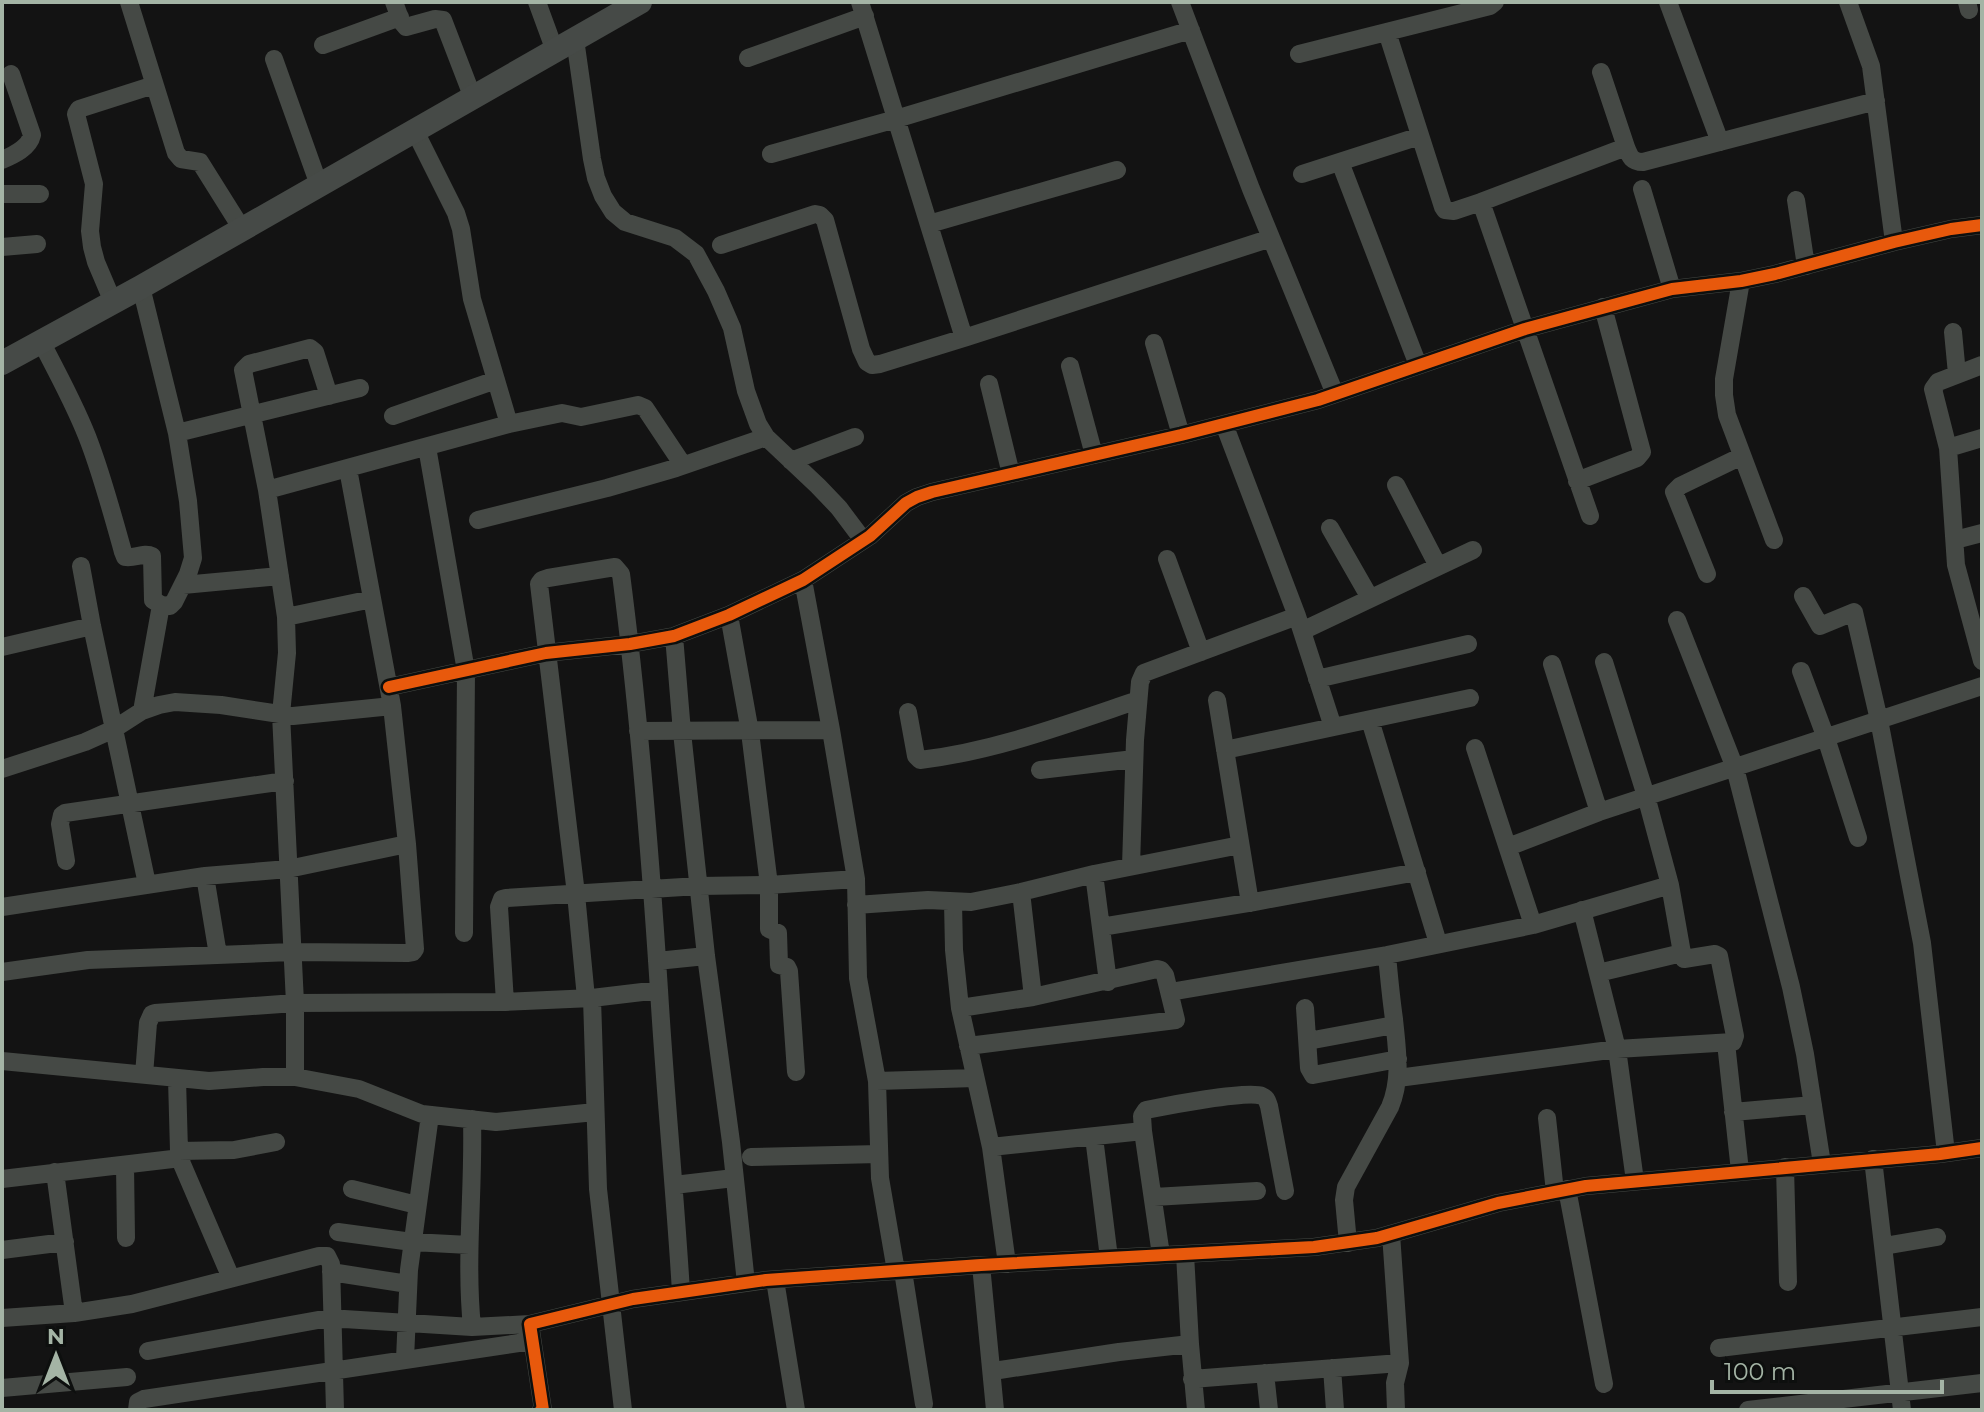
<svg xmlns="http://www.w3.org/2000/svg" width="1984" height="1412" font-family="Montserrat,sans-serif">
<rect width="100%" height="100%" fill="#131313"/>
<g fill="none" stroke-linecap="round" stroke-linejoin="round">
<path stroke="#454945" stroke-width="18" d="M129,2L176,153L181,159L200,162L242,229
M394,2L401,21L406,27L435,19L443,20L473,98
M537,2L555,51
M860,2L964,338L1271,238
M1180,2L1251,189L1335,394
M1668,2L1720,142
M1848,2L1871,66L1894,242
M1967,2L1969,10
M1387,32L1443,207L1445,210L1454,211L1481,202
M575,39L592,159L596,178L603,196L613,212L625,222L675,238L696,254L716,291L732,328L746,391L758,424L766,437L818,486L839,508L863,540
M323,45L400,17
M1299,54L1490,6L1495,2
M748,58L865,16
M274,59L319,185
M1601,72L1626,147C1630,157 1632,162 1643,162L1876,101
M415,131L456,213L461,229L472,299L509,424
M771,154L896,119L1191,30
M2,160C14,155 29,148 32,135L11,74
M1340,162L1418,365
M1302,174L1420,136
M1642,189L1672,289
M2,194H40
M1796,200L1806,266
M929,224L1117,170
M721,245L815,214L820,215L825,220L861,349L867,362L872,365L880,364L964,338
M2,247L37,244
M1741,281L1724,379V395L1727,415L1774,540
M141,287L177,433L188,501L193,558L188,574L174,602L170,606L161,605L142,711
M113,302L96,262L92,247L90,231L94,184L76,114L79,109L154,85
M1953,332L1957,374
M41,341C58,375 77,408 90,444C103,479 113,516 123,552L125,557C134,559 144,552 152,556L153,600L161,605
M1154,343L1181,435
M1982,365L1938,382L1933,389L1948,448L1956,565L1982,661
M1070,366L1094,455
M989,384L1011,474
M393,416L496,380
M1224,424L1297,616L1333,727
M177,433L360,388
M427,447L466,671L464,933
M1948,448L1982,438
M791,461L855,437
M1577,481L1637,458L1642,452L1603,307
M1396,485L1438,566
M267,490L509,424L562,413L581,417L638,405L645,408L683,465
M1590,516L1481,202L1626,147
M478,520L607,488L676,468L766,437
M1330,528L1370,598
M1955,540L1982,533
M1167,559L1201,652
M81,566L92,626L147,884
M1707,574L1674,492L1680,486L1742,456
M803,580L831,730L856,879L858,978L877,1081L880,1178L896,1271
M183,585L280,576
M1803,596L1820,626L1854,612L1879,720L1922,943L1946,1153
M729,615L750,732L769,885V929L778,933L779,965L787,967L789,971L796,1072
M286,617L372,599
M1677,620L1735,768L1791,987L1805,1054L1822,1164
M1302,631L1473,550
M674,636L682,732L706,956L731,1142L746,1283
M2,647L92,626
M1552,664L1599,812
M1801,671L1826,738L1858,838
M1317,679L1468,644
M389,687L546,653L630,644L674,636L729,615L803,580L870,536L906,503L917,497L932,492L1181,435L1318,400L1525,329L1672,289L1741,281L1775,274L1894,242L1951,229L1982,225
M1217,700L1250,903
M908,712L916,756L920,760C995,751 1067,724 1138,700
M1370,720L1438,943
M638,731L831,730
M1475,748L1533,925
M1225,750L1470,698
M2,769L85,742L114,729L142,711L159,705L175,702L221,705L293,716L392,706
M1040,770L1134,759
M1508,847L1599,812L1982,686
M66,861L60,824L62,815L65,813L285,781
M1131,866L1135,740L1140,682L1144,673L1297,616
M1094,874L1108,982
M205,876L218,955
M1021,892L1033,997
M953,902L954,950L960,1008L991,1147L1007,1264
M856,905L928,900L971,902L1021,892L1094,874L1240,845
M2,907L205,876L288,869L407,844
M1582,910L1617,1049L1635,1181
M1101,927L1254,902L1417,872
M657,961L706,956
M2,972L88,960L292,952L407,953L413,952L415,949L407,844L392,706L348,469
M1598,973L1682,953L1670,885L1646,796L1604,662
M1170,992L1387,955L1533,925L1670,885
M586,998L576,894L539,584L542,580L548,578L615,567L621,574C639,712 650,851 659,990C665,1091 675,1192 681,1292
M592,998L598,1189L623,1410
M505,1002L499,907L502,899L506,898L699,886L769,885L856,879
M960,1008L1033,997L1157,969L1161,970L1165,975L1176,1020L968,1046
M1305,1008L1309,1068L1313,1075L1398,1059
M1308,1041L1394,1025
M1726,1043L1740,1171
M2,1061L209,1081L263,1077H295V1003L281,714L287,653L286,617L267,490L243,370L249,364L310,348L315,352L329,396
M144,1075L148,1023L152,1014L155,1013L295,1003L505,1002L592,998L659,990
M295,1077L359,1089L422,1114L496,1122L595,1112
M1398,1078L1617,1049L1733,1042L1735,1036L1719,956L1715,954L1684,959L1682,953
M177,1079L179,1151L182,1164L231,1278
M877,1081L975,1078
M1733,1112L1813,1105
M1547,1118L1555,1192
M1094,1137L1109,1258
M991,1147L1143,1131
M179,1151L234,1150L276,1142
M751,1157L879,1154
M1873,1159L1902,1410
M125,1165L126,1238
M1785,1167L1788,1282
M55,1172L74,1313
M2,1179L181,1158
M674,1185L734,1178
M352,1189L417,1205
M1567,1189L1604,1384
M1154,1197L1257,1191
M338,1232L412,1242L469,1245
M1391,1234L1400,1363L1395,1383L1396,1410
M1348,1243L1344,1200L1346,1187L1390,1107C1402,1078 1397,1050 1394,1019C1391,998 1389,977 1387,955
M1884,1246L1937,1237
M2,1250L65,1242
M1185,1254L1190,1344L1196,1410
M1161,1255L1143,1131L1142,1116L1146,1110C1165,1106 1248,1090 1262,1096C1267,1098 1267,1101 1269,1106L1285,1191
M981,1265L995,1410
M903,1271L924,1404
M331,1272L408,1284
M775,1280L796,1410
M2,1318L74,1313L132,1304L319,1256H327L331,1264L335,1410
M472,1327C465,1258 474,1189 472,1119
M1719,1348L1982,1317
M148,1351L318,1320L344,1319L472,1327L530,1324
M405,1359L409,1270L430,1115
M1332,1368L1335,1410
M993,1371L1119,1352L1190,1344
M1265,1373L1269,1410
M1192,1379L1400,1363
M2,1388L127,1377
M137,1410L138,1402L144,1399L532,1341
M541,1410H543L530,1324L633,1299L766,1280L981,1265L1314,1247L1377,1238L1498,1203L1586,1186L1940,1154L1982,1148
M1748,1410L1982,1383"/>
<path stroke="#464a47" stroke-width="24" d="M2,363L141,287L640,2"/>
<g stroke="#0d0f0e" stroke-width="17">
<path id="cycleway" d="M389,687L546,653L630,644L674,636L729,615L803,580L870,536L906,503L917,497L932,492L1181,435L1318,400L1525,329L1672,289L1741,281L1775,274L1894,242L1951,229L1982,225
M541,1410H543L530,1324L633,1299L766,1280L981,1265L1314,1247L1377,1238L1498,1203L1586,1186L1940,1154L1982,1148"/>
</g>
<use href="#cycleway" stroke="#e8590c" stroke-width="12"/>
</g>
<rect width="1984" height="1412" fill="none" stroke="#a4b4a5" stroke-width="8"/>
<g transform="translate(56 1356)" stroke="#0d0f0e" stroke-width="6" paint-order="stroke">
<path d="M0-6L14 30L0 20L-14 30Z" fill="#a4b4a5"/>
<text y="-12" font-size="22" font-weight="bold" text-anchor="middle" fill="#a4b4a5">N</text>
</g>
<path d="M1712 1380v12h230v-12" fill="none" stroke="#a4b4a5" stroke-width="4"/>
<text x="1724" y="1380" font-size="24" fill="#a4b4a5" stroke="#0d0f0e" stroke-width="6" paint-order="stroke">100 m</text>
</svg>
